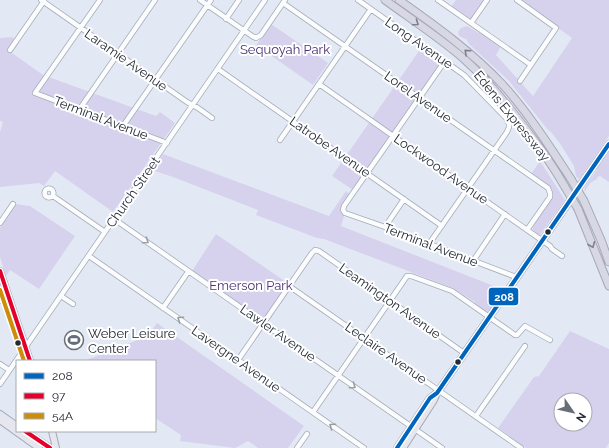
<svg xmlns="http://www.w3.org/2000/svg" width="609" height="448" font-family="Raleway,sans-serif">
<rect width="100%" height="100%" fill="#e3e9f4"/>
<path fill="#d6d2ee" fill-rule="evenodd" d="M456,0H485L471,19H469L451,7Z
M519,0H609V136L581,177L579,179L576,176L574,166L561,145L551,132L548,130L509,81L469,44L466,39L463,38L459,36L458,32L461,28L467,26L479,33L487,36L501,46L496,55L533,96L572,38Z
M271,24L328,63L313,85L256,45Z
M12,37L19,43L12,53L43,75L156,116L160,112L175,123L113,212L55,171L44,186L39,183L0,187V132L3,122L0,121V38Z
M421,48L441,62L353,190L332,176Z
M609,151V182L600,176L597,177V179L590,183L585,191L584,190L585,187L597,170L596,169Z
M163,154L329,216L346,191L350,195L342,208L344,216L341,226L504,290L489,311L486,312L474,305L475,302L453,288L324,239L317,238L256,215L258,210L173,177L152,170Z
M540,161L565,200L540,235H538L533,231V227L551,198L552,193L531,174Z
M16,204L30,206L75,236L39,289L10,270L6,276L0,257V228Z
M216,234L289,284L263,320L192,271Z
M157,323L304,426L288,448H258L248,441L235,448L180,441L181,435L155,418V361H84L148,336Z
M570,331L609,349V443L606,448H526L498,428L534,377L539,376ZM561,400H585V424H561Z"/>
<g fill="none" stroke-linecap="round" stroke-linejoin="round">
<g stroke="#a6acb7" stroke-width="6">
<path id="minor" d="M41,0L187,102L198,108L212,118
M100,0L35,93L167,143
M200,0L252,36L256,38L261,35L285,0
M358,0L464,75L506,118L509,124V127L507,132L429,244
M438,0L531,65
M517,0L556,28L520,81
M283,3L548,188L550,193V197L527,230
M226,19L239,0
M471,23L487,0
M10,50L44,1
M445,61L344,206L343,210L345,213L385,227L516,277
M218,69L442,226
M319,84L550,246L552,249L562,256
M79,110L155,0
M123,126L211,0
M280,140L371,9
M44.5 193a4.5 4.5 0 1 1 9 0a4.5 4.5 0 1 1-9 0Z
M53,196L105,232
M114,219L442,448
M0,223L13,204
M385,227L404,199
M89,256L364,448
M473,261L505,214
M289,286L521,448
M61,296L73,304
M0,301L9,298
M163,308L188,272
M238,360L312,253L315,250L319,251L464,353
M0,364L9,370
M0,384L265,0
M313,412L407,276H411L452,291L515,335H517L525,326L550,340
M476,416L525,346
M297,448L307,434"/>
</g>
<g stroke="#a4a8b8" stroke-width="8">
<path id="major" d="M0,271L30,361
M0,414L17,426
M0,420L39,448
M25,431L50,448
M52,431L56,448
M397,448L430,398L437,393L609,144
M403,448L434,400L436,395"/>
</g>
<g stroke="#a4a8b8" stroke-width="9">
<path id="highway" d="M385,0C411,19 439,37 463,58C481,74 496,91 511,110C531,135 549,159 565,187
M399,0C436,26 472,52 503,85C529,114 550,147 571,179
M584,201L601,240L609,262
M578,209L609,286"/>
</g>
<use href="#minor" stroke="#fbfcfd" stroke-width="4.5"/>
<use href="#major" stroke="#e6e6ee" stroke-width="6"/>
<use href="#highway" stroke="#d7d8e4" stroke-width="7"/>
<g stroke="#a4a8b8" stroke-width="9" stroke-linecap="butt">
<path id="highway-bridge" d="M571,179L584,201
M565,187L578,209"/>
</g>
<use href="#highway-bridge" stroke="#d7d8e4" stroke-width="7"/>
<g stroke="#fff" stroke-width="7">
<path id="bus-1" d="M397,448L430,398L437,393L609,144"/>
</g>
<g stroke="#fff" stroke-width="7">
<path id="bus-2" d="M0,271L30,361
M25,431L50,448"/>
</g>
<g stroke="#fff" stroke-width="7">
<path id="bus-3" d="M0,290L24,361"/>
</g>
<use href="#bus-1" stroke="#0065bd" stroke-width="4"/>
<use href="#bus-2" stroke="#e4002b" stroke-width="4"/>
<use href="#bus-3" stroke="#cd8d0b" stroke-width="4"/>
</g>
<defs><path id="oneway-chevron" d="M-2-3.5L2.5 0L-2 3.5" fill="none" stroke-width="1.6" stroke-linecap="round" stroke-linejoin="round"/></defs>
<g stroke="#7d818d">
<use href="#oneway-chevron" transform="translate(416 23) rotate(35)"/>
<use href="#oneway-chevron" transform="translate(467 52) rotate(-138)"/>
<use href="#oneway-chevron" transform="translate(592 245) rotate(68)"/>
</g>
<g stroke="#9a9ea3">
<use href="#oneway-chevron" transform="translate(146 241) rotate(35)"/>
<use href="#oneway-chevron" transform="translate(180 319) rotate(-145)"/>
<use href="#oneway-chevron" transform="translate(353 386) rotate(35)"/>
<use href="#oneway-chevron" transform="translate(332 426) rotate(-145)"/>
</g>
<defs>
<g id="stadium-ring" transform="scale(1)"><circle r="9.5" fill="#fff" stroke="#666d78" stroke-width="1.5"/><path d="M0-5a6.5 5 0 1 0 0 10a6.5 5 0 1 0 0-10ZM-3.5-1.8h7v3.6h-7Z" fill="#666d78"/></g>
</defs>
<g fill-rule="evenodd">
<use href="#stadium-ring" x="74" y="340"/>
</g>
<g fill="#232a36" stroke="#fff" stroke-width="1.5">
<circle cx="548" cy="232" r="3.5"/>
<circle cx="18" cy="343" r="3.5"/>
<circle cx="458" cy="362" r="3.5"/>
</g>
<g text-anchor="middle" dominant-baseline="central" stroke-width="4" stroke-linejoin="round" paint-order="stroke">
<g font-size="13" fill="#232a36" stroke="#fff">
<text transform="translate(419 43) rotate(35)">Long Avenue</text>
<text transform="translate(126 60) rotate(35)">Laramie Avenue</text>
<text transform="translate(418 97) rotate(35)">Lorel Avenue</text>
<text transform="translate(512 116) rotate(51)">Edens Expressway</text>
<text transform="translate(101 118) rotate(21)">Terminal Avenue</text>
<text transform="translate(330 147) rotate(35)">Latrobe Avenue</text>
<text transform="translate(441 169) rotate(35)">Lockwood Avenue</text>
<text transform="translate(133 192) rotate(-55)">Church Street</text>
<text transform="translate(431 245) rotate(21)">Terminal Avenue</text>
<text transform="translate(390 301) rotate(35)">Leamington Avenue</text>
<text transform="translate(278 333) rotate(35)">Lawler Avenue</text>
<text transform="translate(386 353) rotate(35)">Leclaire Avenue</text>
<text transform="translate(236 359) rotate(35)">Lavergne Avenue</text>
</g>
<g font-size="13" fill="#4a3273" stroke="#fff">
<text x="285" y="49">Sequoyah Park</text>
<text x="251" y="285">Emerson Park</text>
</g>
<g font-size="13" fill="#232a36" stroke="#fff" text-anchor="start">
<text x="88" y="333">Weber Leisure<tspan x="88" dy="15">Center</tspan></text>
</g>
</g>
<rect stroke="#fff" stroke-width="1.5" x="488" y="287" width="31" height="19" rx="4" fill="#0065bd"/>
<g font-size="11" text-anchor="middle" font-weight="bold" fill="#fff">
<text x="504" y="301">208</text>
</g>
<rect x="16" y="360" width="140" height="72" fill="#ffffff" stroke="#a7aaaf"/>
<rect x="24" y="373" width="20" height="6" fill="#0065bd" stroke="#a7aaaf"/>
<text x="52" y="380" font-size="12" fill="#232a36">208</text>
<rect x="24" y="393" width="20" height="6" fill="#e4002b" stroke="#a7aaaf"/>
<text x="52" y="400" font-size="12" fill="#232a36">97</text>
<rect x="24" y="413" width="20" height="6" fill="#cd8d0b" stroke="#a7aaaf"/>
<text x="52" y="420" font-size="12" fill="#232a36">54A</text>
<g transform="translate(573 412) rotate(124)"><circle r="19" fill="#ffffff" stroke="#a7aaaf"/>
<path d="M0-3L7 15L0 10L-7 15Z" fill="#666d78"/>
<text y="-6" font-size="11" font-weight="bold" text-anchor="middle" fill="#232a36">N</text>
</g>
</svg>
